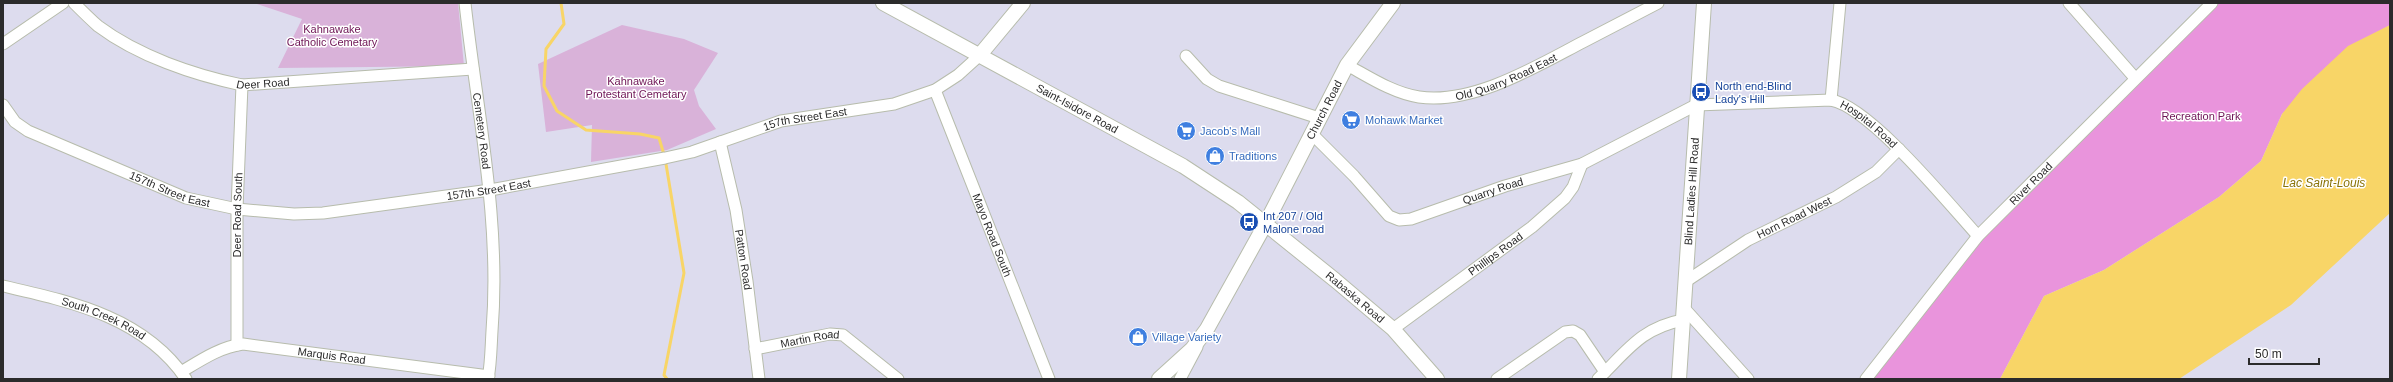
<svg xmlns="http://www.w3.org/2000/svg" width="2393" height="382" font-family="Arial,sans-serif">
<rect width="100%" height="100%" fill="#dddcee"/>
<path fill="#e994dc" d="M2212,3H2390V25L2380,31L2282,114L2261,161L2219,197L2104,270L2044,296L2000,379H1866L1978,236Z"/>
<path fill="#d9b2d9" d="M254,3H458L464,66L278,68L302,19Z
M622,25L684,39L718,53L694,90L699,106L716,129L667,150L591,162L592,125L546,132L538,64Z"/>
<path fill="#f8d567" d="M2390,25V213L2291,305L2179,379H2000L2044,296L2104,270L2219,197L2261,161L2282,114L2302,89L2348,46Z"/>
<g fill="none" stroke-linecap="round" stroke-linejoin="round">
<path stroke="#f8d567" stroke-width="3" d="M561,3L564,24L546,49L544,86L557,111L586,130L640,134L659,138L665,158L684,273L664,375L667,379"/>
<g stroke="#b7bcac" stroke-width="13">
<g id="minor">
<path id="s1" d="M74,3C82,11 90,19 98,26C138,56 194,75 242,85L473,69"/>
<path id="s2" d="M465,3C477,112 501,220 492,331C491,347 491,363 488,379"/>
<path d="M2069,3L2135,78"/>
<path d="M3,44L63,3"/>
<path d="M1186,56L1207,79L1219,86L1319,118"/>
<path id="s3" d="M1347,65C1369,77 1393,93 1419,97C1473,105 1537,66 1583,42C1608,29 1633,16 1658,3"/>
<path id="s4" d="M935,90L1049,379"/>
<path d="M1831,100L1840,3"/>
<path id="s5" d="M3,105L15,122L28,131L186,198L237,209L294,214L323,213L490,190L665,158L692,152L781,121L894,104L935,90L958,75L979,56"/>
<path id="s6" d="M1312,134L1354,176L1389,216L1399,220L1411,219L1505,186L1582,164L1696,105L1831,100C1870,107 1949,204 1978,236"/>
<path id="s7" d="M720,142L736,210L747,281L759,379"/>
<path id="s8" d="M1685,282L1748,240L1836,197L1876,172L1899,149"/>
<path id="s9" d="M3,286C72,302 144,317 186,379"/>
<path d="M1684,308L1748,379"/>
<path id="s10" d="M1393,329L1532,227L1565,198L1573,187L1582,164"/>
<path id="s11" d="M237,345V209L242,85"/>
<path id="s12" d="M755,349L830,334L843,335L898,379"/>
<path id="s13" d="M181,372C201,360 220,347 243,344L489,376"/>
<path d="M1180,379L1197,347"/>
<path d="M1497,379L1565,332L1573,331L1580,335L1605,372"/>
<path d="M1598,379C1627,351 1641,328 1683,320"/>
<path id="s14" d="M1866,379L1978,236L2212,3"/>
</g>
</g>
<g stroke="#b7bcac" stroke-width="16">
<g id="tertiary">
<path id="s15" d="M883,3L1183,166L1238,202L1335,280L1393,329L1437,379"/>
<path d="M979,56L1023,3"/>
<path id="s16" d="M1159,379L1192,349L1207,329L1266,223L1347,65L1393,3"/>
<path id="s17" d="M1679,379L1704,3"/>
</g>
</g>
<use href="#minor" stroke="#fff" stroke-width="11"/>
<use href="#tertiary" stroke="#fff" stroke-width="14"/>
</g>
<defs>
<g id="bus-disc" transform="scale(1)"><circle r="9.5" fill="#1a4fb4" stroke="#fff"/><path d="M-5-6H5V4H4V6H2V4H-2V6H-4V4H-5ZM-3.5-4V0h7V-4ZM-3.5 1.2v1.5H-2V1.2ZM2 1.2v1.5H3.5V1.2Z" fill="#fff"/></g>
<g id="supermarket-disc" transform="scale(1)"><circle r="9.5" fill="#3f7fe0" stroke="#fff"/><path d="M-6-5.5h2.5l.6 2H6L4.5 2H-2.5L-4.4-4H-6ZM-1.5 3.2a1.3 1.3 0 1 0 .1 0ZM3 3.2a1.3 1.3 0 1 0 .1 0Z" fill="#fff"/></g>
<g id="shop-disc" transform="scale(1)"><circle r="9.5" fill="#3f7fe0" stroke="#fff"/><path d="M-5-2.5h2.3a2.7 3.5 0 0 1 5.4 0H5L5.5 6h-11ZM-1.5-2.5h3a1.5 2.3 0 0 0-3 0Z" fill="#fff"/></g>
</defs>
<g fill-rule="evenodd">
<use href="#bus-disc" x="1701" y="92"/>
<use href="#supermarket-disc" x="1351" y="120"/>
<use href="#supermarket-disc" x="1186" y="131"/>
<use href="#shop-disc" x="1215" y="156"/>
<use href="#bus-disc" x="1249" y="222"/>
<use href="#shop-disc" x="1138" y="337"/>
</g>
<g text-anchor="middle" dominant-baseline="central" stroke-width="3" stroke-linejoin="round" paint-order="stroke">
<g font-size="11" fill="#6e1455" stroke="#fff">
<text x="332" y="29">Kahnawake<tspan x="332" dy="13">Catholic Cemetary</tspan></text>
<text x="636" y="81">Kahnawake<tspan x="636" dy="13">Protestant Cemetary</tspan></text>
<text x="2201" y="116">Recreation Park</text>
</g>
<g font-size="11" fill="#2b2b2b" stroke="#fff">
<text stroke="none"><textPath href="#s3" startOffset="170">Old Quarry Road East</textPath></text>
<text stroke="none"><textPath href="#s1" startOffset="211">Deer Road</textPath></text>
<text stroke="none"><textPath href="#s15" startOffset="221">Saint-Isidore Road</textPath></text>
<text stroke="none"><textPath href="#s16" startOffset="318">Church Road</textPath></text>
<text stroke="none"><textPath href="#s5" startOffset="839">157th Street East</textPath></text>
<text stroke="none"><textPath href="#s6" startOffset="624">Hospital Road</textPath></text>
<text stroke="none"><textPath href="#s2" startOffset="129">Cemetery Road</textPath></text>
<text stroke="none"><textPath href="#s14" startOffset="256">River Road</textPath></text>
<text stroke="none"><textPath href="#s5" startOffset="190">157th Street East</textPath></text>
<text stroke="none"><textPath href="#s5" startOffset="514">157th Street East</textPath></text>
<text stroke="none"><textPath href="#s6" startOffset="222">Quarry Road</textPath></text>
<text stroke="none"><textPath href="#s17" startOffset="188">Blind Ladies Hill Road</textPath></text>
<text stroke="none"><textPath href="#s11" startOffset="130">Deer Road South</textPath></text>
<text stroke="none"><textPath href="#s8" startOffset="127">Horn Road West</textPath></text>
<text stroke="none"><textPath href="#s4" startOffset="156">Mayo Road South</textPath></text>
<text stroke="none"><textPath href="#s10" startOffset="127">Phillips Road</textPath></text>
<text stroke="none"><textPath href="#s7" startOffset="120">Patton Road</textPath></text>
<text stroke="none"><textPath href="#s15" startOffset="558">Rabaska Road</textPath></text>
<text stroke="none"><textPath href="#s9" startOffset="106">South Creek Road</textPath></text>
<text stroke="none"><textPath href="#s12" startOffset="56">Martin Road</textPath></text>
<text stroke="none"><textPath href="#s13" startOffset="158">Marquis Road</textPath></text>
</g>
<g font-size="11" fill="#164399" stroke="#fff" text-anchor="start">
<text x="1715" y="86">North end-Blind<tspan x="1715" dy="13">Lady's Hill</tspan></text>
<text x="1263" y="216">Int 207 / Old<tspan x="1263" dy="13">Malone road</tspan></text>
</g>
<g font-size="11" fill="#366cbe" stroke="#fff" text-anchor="start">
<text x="1365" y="120">Mohawk Market</text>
<text x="1200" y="131">Jacob's Mall</text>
<text x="1229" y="156">Traditions</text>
<text x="1152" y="337">Village Variety</text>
</g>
<g font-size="12" font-style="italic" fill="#897306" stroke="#fff">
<text x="2324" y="183">Lac Saint-Louis</text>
</g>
</g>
<rect width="2393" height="382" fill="none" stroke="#2b2b2b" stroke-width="8"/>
<path d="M2249 358v6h70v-6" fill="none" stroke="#2b2b2b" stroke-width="2"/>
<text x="2255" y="358" font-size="12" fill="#2b2b2b" stroke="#ffffff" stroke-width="3" paint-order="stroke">50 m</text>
</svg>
